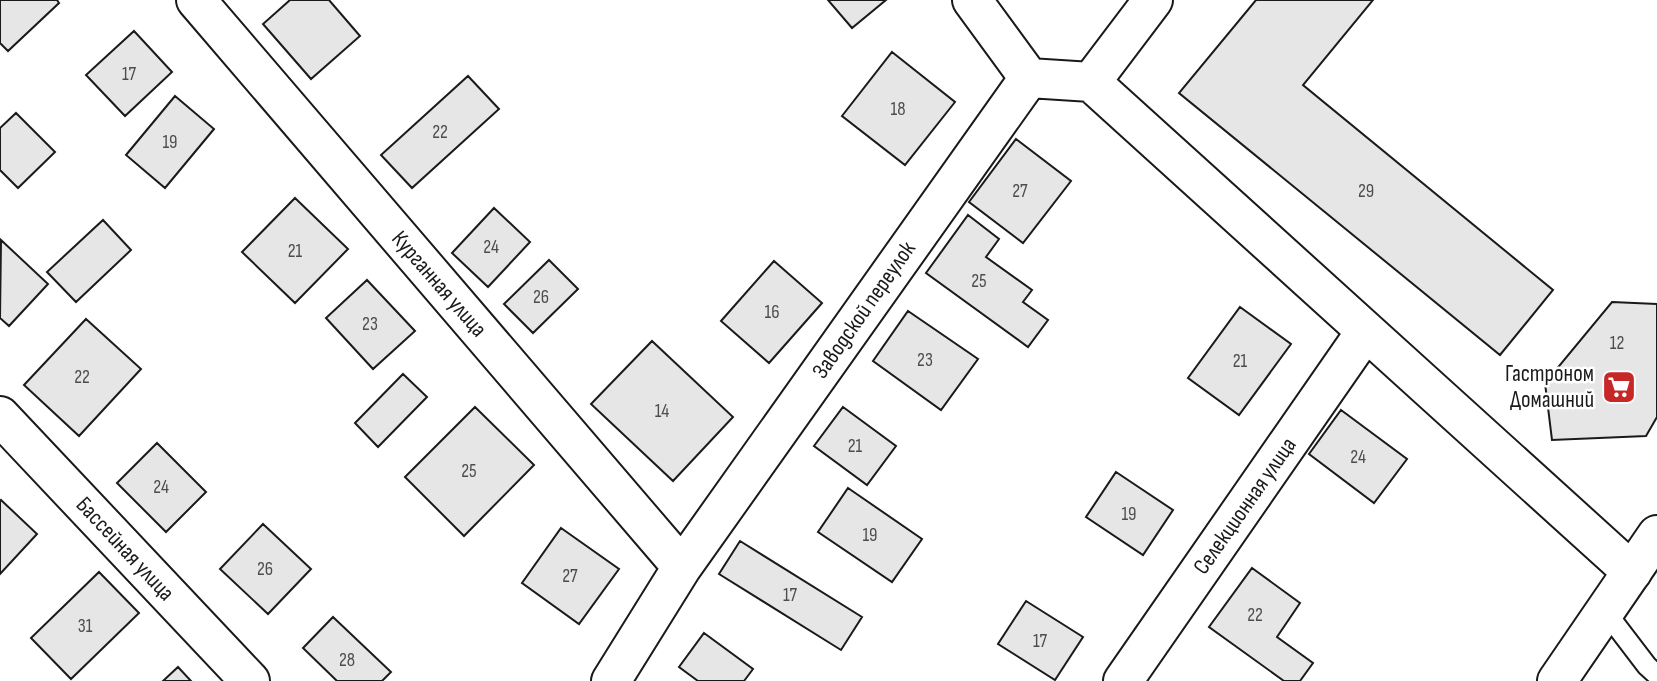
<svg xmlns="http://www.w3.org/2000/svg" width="1657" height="681" font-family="'Sofia Sans Condensed',sans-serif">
<rect width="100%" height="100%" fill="#fff"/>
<path fill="#e6e6e6" stroke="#1a1a1a" stroke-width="2" d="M0,0H57L59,3L8,51L0,43Z
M290,0H329L360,36L311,79L263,24Z
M828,0H886L852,28Z
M1256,0H1373L1303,85L1553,290L1500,355L1179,93Z
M134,31L172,72L125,116L86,75Z
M892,52L955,102L905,165L842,116Z
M468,76L499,109L412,188L381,155Z
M175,96L214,129L165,188L126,155Z
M16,113L55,152L18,188L0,170V128Z
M1016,139L1071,181L1023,243L969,202Z
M295,198L348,249L295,303L242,252Z
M494,208L530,242L488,287L452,253Z
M968,215L999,239L986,257L1032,290L1023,302L1048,320L1028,347L926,273Z
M103,220L131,250L76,302L47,272Z
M1,240L48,284L9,326L0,318Z
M549,260L578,289L533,333L504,304Z
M774,261L822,303L769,363L721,321Z
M367,280L415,331L373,369L326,318Z
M1612,302L1657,304V417L1646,436L1552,440L1545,383Z
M1240,307L1291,344L1239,415L1188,378Z
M908,311L978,359L941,410L873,361Z
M86,319L141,369L79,436L24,385Z
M652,341L733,417L673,481L591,404Z
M403,374L427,397L378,447L355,423Z
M475,407L534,465L464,536L405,477Z
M843,407L896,446L867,485L814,446Z
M1341,410L1407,459L1374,503L1309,454Z
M157,443L206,492L166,532L117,483Z
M1116,472L1173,510L1143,555L1086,517Z
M848,488L922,539L892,582L818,532Z
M1,500L37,534L0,574V501Z
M263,524L311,569L268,614L220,569Z
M561,528L619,569L579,624L522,583Z
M740,541L862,617L841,650L719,574Z
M1252,568L1300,603L1277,637L1313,663L1300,681H1284L1209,627Z
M99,572L139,613L71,679L31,638Z
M1026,601L1083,637L1055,680L998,644Z
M333,617L391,672L382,681H337L303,648Z
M704,633L753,669L744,681H698L679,667Z
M178,667L191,681H163Z"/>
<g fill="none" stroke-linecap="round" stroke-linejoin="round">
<g stroke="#1a1a1a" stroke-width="23">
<path id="lane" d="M1605,611L1647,666L1657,675"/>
</g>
<g stroke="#1a1a1a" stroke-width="42">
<path id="street" d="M196,0L682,567
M972,0L1029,78
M1091,82L1632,572
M0,416L250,681
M611,681L682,567L1029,78L1091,82L1153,0
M1123,681L1366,331"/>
</g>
<g stroke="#1a1a1a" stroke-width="42">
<path id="secondary" d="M1557,681L1657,535"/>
</g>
<use href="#lane" stroke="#fff" stroke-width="19"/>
<use href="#street" stroke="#fff" stroke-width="38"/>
<use href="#secondary" stroke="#fff" stroke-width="38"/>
</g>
<defs>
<g id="supermarket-square" transform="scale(1.75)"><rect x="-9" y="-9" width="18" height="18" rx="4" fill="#c62828" stroke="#fff"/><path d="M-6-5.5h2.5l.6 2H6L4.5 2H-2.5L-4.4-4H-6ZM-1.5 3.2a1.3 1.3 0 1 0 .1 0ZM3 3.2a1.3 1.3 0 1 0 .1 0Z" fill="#fff"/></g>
</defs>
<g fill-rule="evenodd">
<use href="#supermarket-square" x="1619" y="387"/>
</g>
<g text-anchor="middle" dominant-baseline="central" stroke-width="5" stroke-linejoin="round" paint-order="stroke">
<g font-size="19" fill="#4d4d4d">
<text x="129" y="74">17</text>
<text x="898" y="109">18</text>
<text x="440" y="132">22</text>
<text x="170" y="142">19</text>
<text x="1020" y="191">27</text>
<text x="1366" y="191">29</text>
<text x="491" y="247">24</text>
<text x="295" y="251">21</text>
<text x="979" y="281">25</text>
<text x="541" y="297">26</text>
<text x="772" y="312">16</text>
<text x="370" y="324">23</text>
<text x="1617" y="343">12</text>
<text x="925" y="360">23</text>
<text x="1240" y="361">21</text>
<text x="82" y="377">22</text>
<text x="662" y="411">14</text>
<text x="855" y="446">21</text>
<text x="1358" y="457">24</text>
<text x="469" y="471">25</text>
<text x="161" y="487">24</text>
<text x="1129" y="514">19</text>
<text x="870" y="535">19</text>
<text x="265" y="569">26</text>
<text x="570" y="576">27</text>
<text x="790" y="595">17</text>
<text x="1255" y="615">22</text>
<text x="85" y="626">31</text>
<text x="1040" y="641">17</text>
<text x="347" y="660">28</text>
</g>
<g font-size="23" fill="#1a1a1a" stroke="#fff">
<text transform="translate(439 284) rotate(49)">Курганная улица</text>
<text transform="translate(864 310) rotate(-55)">Заводской переулок</text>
<text transform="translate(1245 506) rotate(-55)">Селекционная улица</text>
<text transform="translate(125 549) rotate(47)">Бассейная улица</text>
</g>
<g font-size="23" fill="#1a1a1a" stroke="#fff" text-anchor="end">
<text x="1594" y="374">Гастроном<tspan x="1594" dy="26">Домашний</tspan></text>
</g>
</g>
</svg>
